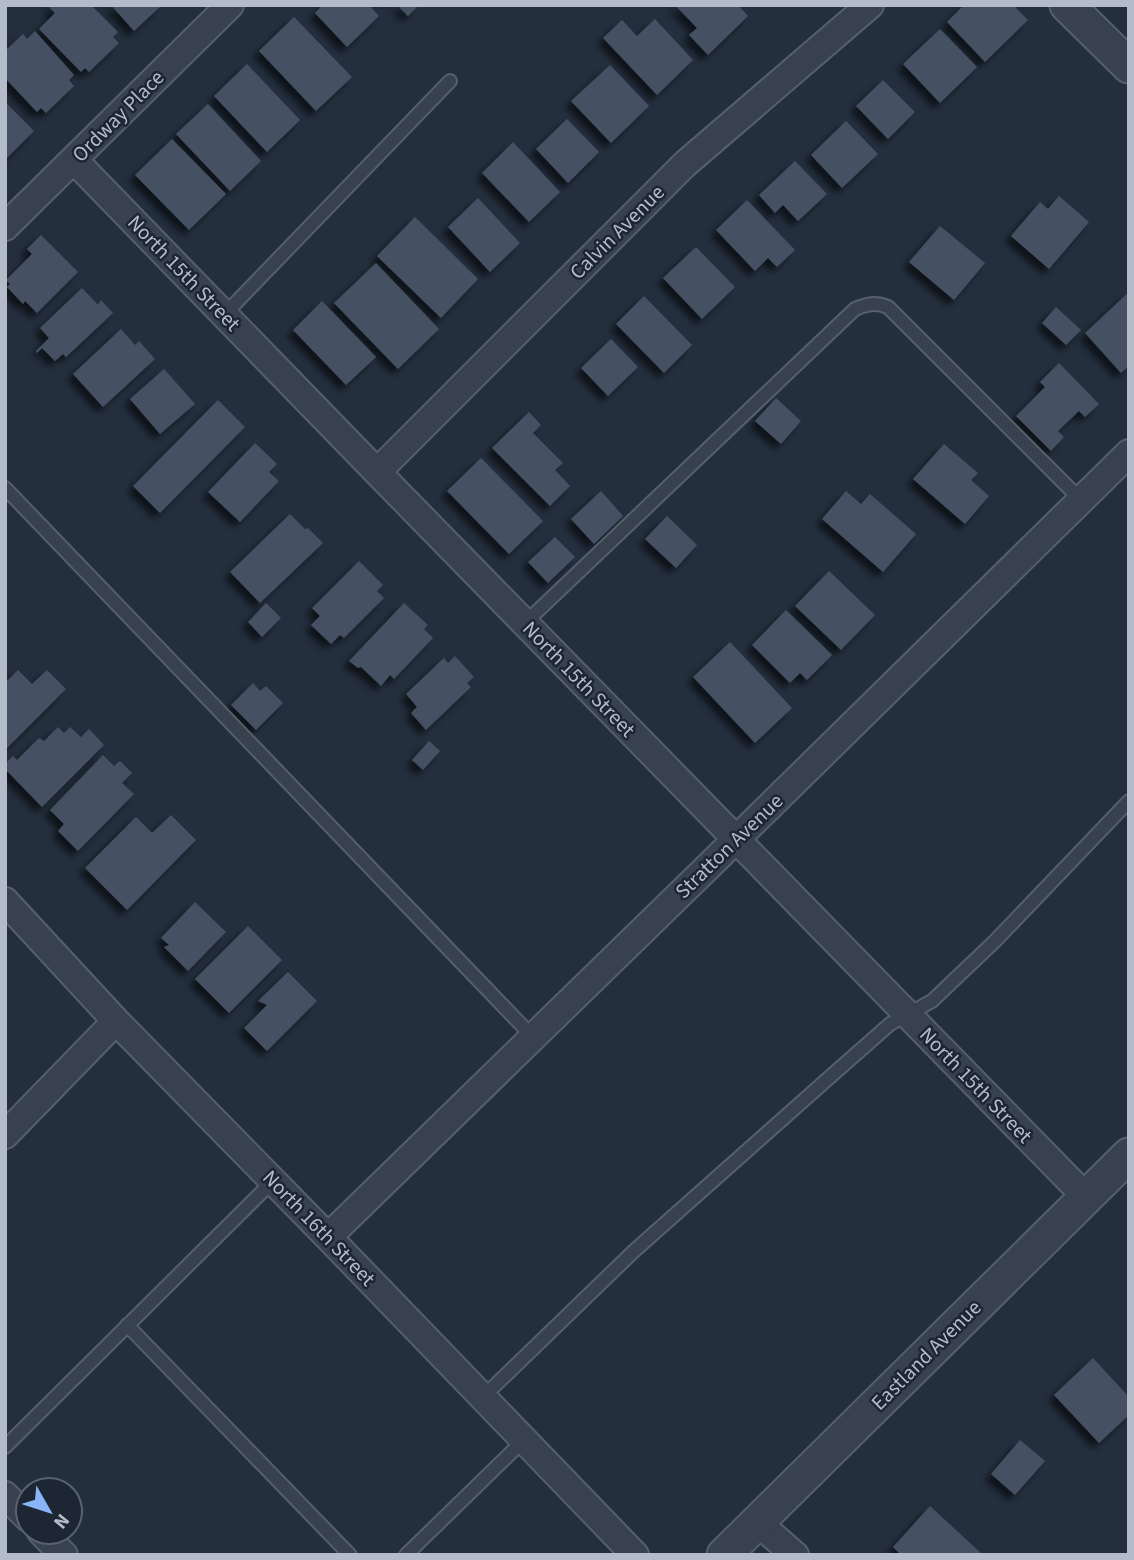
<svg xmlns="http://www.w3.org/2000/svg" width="1134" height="1560" font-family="'Source Sans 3',sans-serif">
<defs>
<filter id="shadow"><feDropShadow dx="-6" dy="6" stdDeviation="3.5" flood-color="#0009"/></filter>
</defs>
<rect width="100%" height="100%" fill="#242f3e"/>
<path fill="#455162" filter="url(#shadow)" d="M47,5H91L118,32L113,37L119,43L89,72L85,68L81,72L39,29L55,13Z
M111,5H162L134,31Z
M323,5H369L379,16L347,47L315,13Z
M397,5H419L408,16Z
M675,5H738L748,16L708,55L689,35L697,28Z
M964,5H1013L1028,20L985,62L947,22Z
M294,17L352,77L316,111L259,51Z
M655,19L693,60L657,95L603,38L622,20L637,36Z
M940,29L977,67L940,103L903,64Z
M35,31L74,75L69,80L74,86L46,113L41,108L37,112L5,78V51L23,34L27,39Z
M247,64L300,120L267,152L214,96Z
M610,65L649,106L611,143L571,101Z
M883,80L915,112L888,139L856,106Z
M5,102L34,131L7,158L5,156Z
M208,104L261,161L230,191L176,134Z
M567,119L599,152L568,183L536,149Z
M846,121L878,154L842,188L811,155Z
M172,139L226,194L189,230L135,175Z
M513,142L560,192L529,222L482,173Z
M795,161L827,194L798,221L783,205L775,213L759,195Z
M1059,196L1089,222L1049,269L1011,236L1040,202L1048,209Z
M478,198L520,243L490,272L448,227Z
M747,200L795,250L777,267L768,258L755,271L716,230Z
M415,217L478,279L441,318L377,256Z
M940,226L985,263L954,300L909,262Z
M41,235L78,272L37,313L25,301L23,304L7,287L10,284L6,280L32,254L27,249Z
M696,247L735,287L702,319L663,278Z
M376,263L439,329L398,369L334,303Z
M82,288L98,305L101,300L113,313L66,357L63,354L55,361L42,348L37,353L36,351L49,338L40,328Z
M1129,292V366L1121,373L1085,333Z
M644,296L692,345L664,373L616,324Z
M322,301L376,357L346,385L293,330Z
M1056,307L1081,330L1066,345L1042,323Z
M121,329L135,345L139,341L155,359L103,407L73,374Z
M611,339L638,367L608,396L581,368Z
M1059,363L1099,404L1085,417L1079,411L1058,431L1064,437L1051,451L1016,416L1045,387L1040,382Z
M164,369L195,404L160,434L130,399Z
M776,398L801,421L781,444L755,421Z
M218,400L245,427L160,513L133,486Z
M529,412L541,425L533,433L563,463L555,470L570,486L550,506L492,448Z
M255,443L277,464L269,472L279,481L240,522L208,492Z
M944,444L978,473L971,480L989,496L965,524L913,479Z
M481,458L543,521L509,554L447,491Z
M601,491L623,516L594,544L571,519Z
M846,491L861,504L870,494L916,534L883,572L822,519Z
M290,514L305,529L308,528L323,543L260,603L230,572Z
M667,516L697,545L676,568L645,539Z
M555,537L575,557L548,583L528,562Z
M359,561L383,585L377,591L384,598L344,638L340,635L331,644L311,625L320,616L312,608Z
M829,571L875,615L841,650L795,606Z
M266,603L281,618L262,637L248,622Z
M404,603L428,625L424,629L433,638L394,679L390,675L381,686L361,667L358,668L349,661Z
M786,610L832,655L807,680L800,673L790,683L752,645Z
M730,642L792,708L755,743L693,677Z
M455,656L474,677L467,683L471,687L426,730L411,713L417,707L406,694L444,658L448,663Z
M18,670L32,684L47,670L66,689L5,750V683Z
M253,683L260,691L266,686L283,703L256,730L231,705Z
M58,727L64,733L70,727L81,737L89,729L104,745L42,807L5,769V764L13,756L17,760L39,738L44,741Z
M429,741L440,751L423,770L412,760Z
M103,755L114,766L120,761L132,773L122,783L134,794L78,851L58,831L64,824L50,810Z
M171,815L196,840L127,910L85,868L136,817L152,833Z
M195,902L226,932L188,971L164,947L169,945L161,938Z
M248,926L282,960L229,1013L195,979Z
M288,972L317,1001L267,1051L244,1028L267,1005L258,1001Z
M1093,1358L1129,1397V1415L1099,1443L1054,1395Z
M1020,1440L1045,1461L1015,1495L991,1474Z
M930,1506L983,1555H901L893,1547Z"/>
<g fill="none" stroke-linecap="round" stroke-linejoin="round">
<g stroke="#565f6c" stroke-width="16">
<path id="service" d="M224,315L450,81
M5,488L533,1037
M525,623L855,309C867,304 875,302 888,307L1081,500
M127,1325L350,1555
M483,1397L634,1251L831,1076L890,1024L932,1001L995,941L1129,801
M5,1447L273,1181
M406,1555L524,1440"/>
</g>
<g stroke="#565f6c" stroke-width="30">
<path id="minor" d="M74,160L377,472L1086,1197
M5,227L230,5
M377,472L685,164L870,5
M5,901L116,1021L328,1237L635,1555
M5,1135L116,1021
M328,1237L716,859L1129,453
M5,1495L28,1518
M757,1522L795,1555
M41,1532L64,1555"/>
</g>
<g stroke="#565f6c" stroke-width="37">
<path id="tertiary" d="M1067,5L1129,66
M724,1555L1129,1155"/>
</g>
<use href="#service" stroke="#38414e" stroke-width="12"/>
<use href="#minor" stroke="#38414e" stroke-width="26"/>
<use href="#tertiary" stroke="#38414e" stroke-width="33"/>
</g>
<g text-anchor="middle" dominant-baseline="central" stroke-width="5" stroke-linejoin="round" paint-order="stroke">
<g font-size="21" fill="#b4bcc9" stroke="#1d2633">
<text transform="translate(118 116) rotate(-45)">Ordway Place</text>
<text transform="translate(617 232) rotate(-45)">Calvin Avenue</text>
<text transform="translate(184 273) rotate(46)">North 15th Street</text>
<text transform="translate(579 679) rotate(46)">North 15th Street</text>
<text transform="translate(729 846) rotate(-44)">Stratton Avenue</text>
<text transform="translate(976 1085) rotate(46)">North 15th Street</text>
<text transform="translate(319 1228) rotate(46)">North 16th Street</text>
<text transform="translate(926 1355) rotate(-45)">Eastland Avenue</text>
</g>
</g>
<rect width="1134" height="1560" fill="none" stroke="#b4bcc9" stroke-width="14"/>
<g transform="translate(49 1511) rotate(129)"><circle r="33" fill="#1d2633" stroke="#59626f" stroke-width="2"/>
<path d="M0-5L12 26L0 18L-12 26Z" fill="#8ab4f8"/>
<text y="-10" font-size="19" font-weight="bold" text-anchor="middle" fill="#b4bcc9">N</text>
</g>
</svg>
